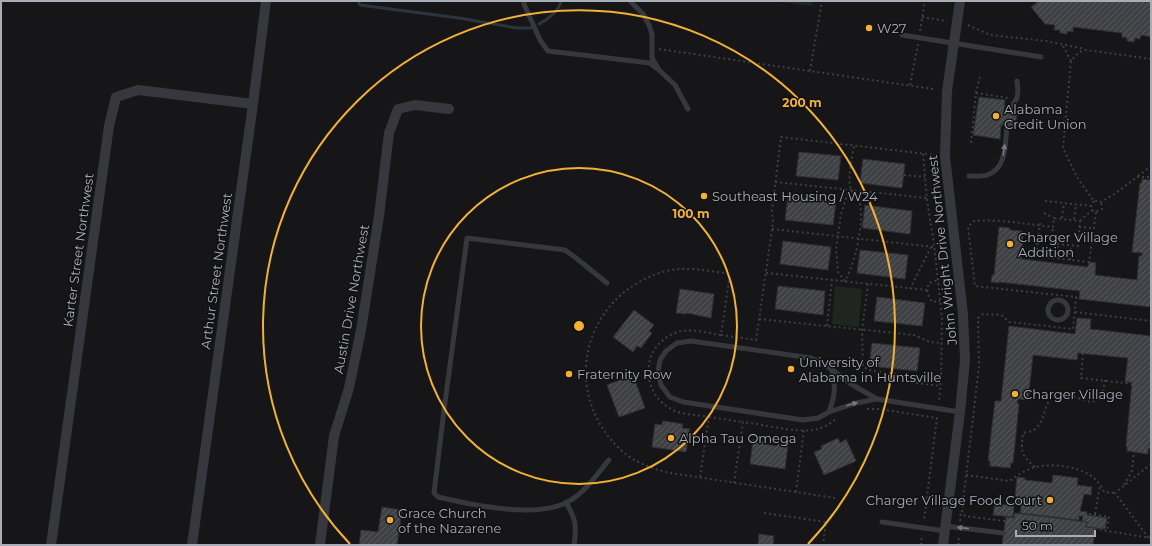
<svg xmlns="http://www.w3.org/2000/svg" width="1152" height="546" font-family="Montserrat,sans-serif">
<defs>
<pattern id="building-hatch" width="6" height="6" patternUnits="userSpaceOnUse"><rect width="6" height="6" fill="#404145"/><path d="M-1 1l2-2M0 6l6-6M5 7l2-2" fill="none" stroke="#595a5e"/></pattern>
</defs>
<rect width="100%" height="100%" fill="#161618"/>
<path fill="#1e261f" d="M773,1H813L812,6Z
M835,286L862,289L859,327L832,324Z"/>
<g fill="none" stroke-linecap="round" stroke-linejoin="round">
<path stroke="#2c353c" stroke-width="3" d="M358,1L360,5L459,18L517,28H531
M539,24C548,19 559,11 561,1"/>
</g>
<path fill="url(#building-hatch)" stroke="#303034" d="M1039,1H1151V37L1141,35L1140,39L1135,38L1134,42L1127,41V38L1122,37V33L1073,27V32L1067,31V34L1060,33V30H1054L1055,25L1045,24L1031,7Z
M979,97L1005,100L1004,110L1017,112L1015,127L1001,125L1000,139L973,135Z
M799,152L841,156L838,180L796,176Z
M863,159L905,164L902,188L860,183Z
M1142,179L1151,180V307L1079,299L1080,291L999,282V283L991,282L992,275H994L999,227L1010,228V230L1022,231L1021,235L1023,236L1021,259L1088,267L1089,262L1096,263L1095,275L1137,280L1139,256H1142V253L1132,252L1140,183H1142Z
M788,196L836,202L833,225L785,220Z
M865,205L912,211L910,234L862,228Z
M783,241L831,247L828,270L780,264Z
M860,250L908,255L905,279L857,273Z
M778,286L825,291L823,315L775,309Z
M680,289L714,294L711,318L687,313L686,314L676,313Z
M877,297L925,303L922,326L874,321Z
M634,310L654,325L649,331L652,333L641,348L637,346L633,352L613,337Z
M1077,318L1091,319L1090,329L1151,336V440L1150,449L1148,448V454L1127,451V446H1126L1132,382H1125L1128,358L1078,353L1077,360L1033,355L1028,400L1018,399L1017,403L1019,404L1013,463H1011L1010,468L990,466V461H988L995,401H1001L1009,326L1075,334Z
M872,343L920,348L917,371L869,366Z
M633,375L645,408L619,417L607,385Z
M663,421L683,424L682,428L690,429L686,452L652,447L655,424L662,425Z
M838,438L840,443L846,439L856,461L824,475L814,452L822,449L821,446Z
M753,440L764,442V444L777,446L778,444L788,445L785,469L750,464Z
M1053,475L1078,478L1077,485L1092,487L1091,495L1084,494L1080,511L1087,512V515L1107,518L1105,529L1086,527L1087,522L1082,521L1083,516H1079V520L1020,513L1022,503L1016,502L1017,497H1015L1017,477L1025,478V480L1052,483Z
M995,503L1014,506L1013,517L993,515Z
M382,507L402,510L397,545H359L361,530L378,532Z
M1015,513L1087,522L1086,527L1095,528L1093,545H1002L1006,517L1014,518Z
M759,534L774,536L773,545H758Z"/>
<g fill="none" stroke-linecap="round" stroke-linejoin="round">
<path stroke="#3d3f44" stroke-width="2" stroke-dasharray="2 3" stroke-linecap="butt" d="M922,17L946,21
M968,25L990,35L1046,41L1085,49
M920,31L925,1
M1063,46L1071,61
M659,49L933,89
M1151,59L1087,50L1079,52L1071,61L1063,148L1078,179L1094,201H1097L1101,202L1113,195L1137,177H1151
M810,71L822,1
M910,85L918,44
M976,93L1008,98
M971,143L976,93L980,76
M923,154L927,200L934,244L942,318L941,379L939,401
M904,175L925,177
M1138,176L1151,166
M775,182L927,198
M853,191L847,195L841,214L836,249L838,272L845,281C856,260 865,223 859,199C857,195 852,191 850,186C848,175 852,157 854,146
M1045,201L1091,206
M1094,201L1091,206L1092,210L1096,212L1102,209L1101,202
M1044,213L1054,218
M1062,218L1064,203
M1074,219L1076,205
M1080,221L1092,210
M1040,223L1036,256L1089,262L1096,212
M1079,227L1094,228
M772,229L934,247
M1079,240L1093,241
M1057,258L1058,244
M1070,260L1071,245
M766,273L927,290L929,283L938,280
M868,284L862,330L863,366L868,370L901,375L909,382L941,386
M910,289L931,247
M927,290L929,297L932,302L940,301
M1075,312L1151,321
M759,319L914,335L930,342L942,343
M827,326L832,280
M721,335L756,340L773,223L772,210L781,137L935,155
M1083,353L1081,378L1151,386
M867,409H879L937,418L924,520
M709,417L743,422
M1151,464L1115,493L1151,541
M1035,467C1020,454 1021,452 1023,433C1026,432 1030,432 1032,431C1048,423 1041,399 1058,395C1078,390 1100,421 1105,380
M966,475L1010,481C1017,475 1024,471 1032,468C1052,462 1083,466 1097,481C1100,484 1102,488 1104,492L1115,493
M700,477L709,417C698,415 685,415 675,411C640,396 639,347 675,333C689,327 706,333 721,335L730,274C709,271 687,266 666,271C582,294 558,394 623,452C636,463 653,469 670,473L835,498
M734,483L743,422C760,424 797,433 813,430C823,429 830,423 838,418
M1124,485L1132,471L1134,452
M796,492L804,430
M764,513L826,522L823,545
M1089,514L1109,517L1107,531
M1095,514L1100,485
M960,521L961,512
M1005,521L965,516L962,511L979,366L978,318L983,314L1001,315L1009,322L1073,329L1076,297L975,286L968,227L974,221C1001,219 1026,224 1053,227L1054,218L1080,221L1078,246L1051,243L1053,227
M1095,528L1107,531L1151,538
M921,545L922,535
M958,545L959,536"/>
<path stroke="#37383d" stroke-width="5" d="M524,1V4L540,40L548,51L650,63L659,70
M630,1L643,14L649,25L652,34V58L659,70L675,85L688,109
M902,35L1041,57
M1009,111L1017,98L1018,91L1017,81
M969,176C974,176 982,177 987,175C1007,169 1005,143 1007,126
M607,283L576,258L565,250L467,238L444,410L434,493L438,497C472,505 540,520 571,500C586,491 597,474 609,460
M1048 310a10 10 0 1 1 20 0a10 10 0 1 1-20 0Z
M877,399L851,384L823,363L811,358L691,341L677,343L666,351L660,360L658,372L661,385L670,397L683,402L803,420L818,418L829,412L856,403L877,399L960,412
M829,412C835,396 836,387 832,371
M566,502C576,521 577,524 574,545
M882,522L945,531
M945,526L1003,533"/>
<path stroke="#37383d" stroke-width="10" d="M51,545L109,126L116,97L138,90L253,104
M192,545L253,104L266,1
M320,545L334,436L349,388L361,330L379,216L389,133L398,109L415,105L449,109
M943,545L960,412L965,360L963,314L945,156L947,91L960,1"/>
</g>
<defs><path id="oneway-solid" d="M-6-.8H1V-3.2L6.5 0L1 3.2V.8H-6Z"/></defs>
<g fill="#757881">
<use href="#oneway-solid" transform="translate(1004 150) rotate(-82)"/>
<use href="#oneway-solid" transform="translate(852 404) rotate(-16)"/>
<use href="#oneway-solid" transform="translate(963 528) rotate(-174)"/>
</g>
<g fill="none" stroke="#f2b134" stroke-width="2">
<circle cx="579" cy="326" r="158"/>
<path d="M350 544A316 316 0 1 1 808 544"/>
</g>
<g fill="#f2b134" stroke="#111113" stroke-width="1.5">
<circle cx="869" cy="28" r="4"/>
<circle cx="996" cy="116" r="4"/>
<circle cx="704" cy="196" r="4"/>
<circle cx="1010" cy="244" r="4"/>
<circle cx="791" cy="369" r="4"/>
<circle cx="569" cy="374" r="4"/>
<circle cx="1015" cy="394" r="4"/>
<circle cx="671" cy="438" r="4"/>
<circle cx="1050" cy="500" r="4"/>
<circle cx="390" cy="520" r="4"/>
</g>
<g text-anchor="middle" dominant-baseline="central" stroke-width="3" stroke-linejoin="round" paint-order="stroke">
<g font-size="13" fill="#a8adb8" stroke="#111113" text-anchor="start">
<text x="877" y="28">W27</text>
<text x="1004" y="109">Alabama<tspan x="1004" dy="15">Credit Union</tspan></text>
<text x="712" y="196">Southeast Housing / W24</text>
<text x="1018" y="237">Charger Village<tspan x="1018" dy="15">Addition</tspan></text>
<text x="799" y="362">University of<tspan x="799" dy="15">Alabama in Huntsville</tspan></text>
<text x="577" y="374">Fraternity Row</text>
<text x="1023" y="394">Charger Village</text>
<text x="679" y="438">Alpha Tau Omega</text>
<text x="1042" y="500" text-anchor="end">Charger Village Food Court</text>
<text x="398" y="513">Grace Church<tspan x="398" dy="15">of the Nazarene</tspan></text>
</g>
<g font-size="13" fill="#a8adb8" stroke="#111113">
<text transform="translate(78 250) rotate(-82)">Karter Street Northwest</text>
<text transform="translate(942 250) rotate(-96)">John Wright Drive Northwest</text>
<text transform="translate(216 271) rotate(-82)">Arthur Street Northwest</text>
<text transform="translate(351 299) rotate(-80)">Austin Drive Northwest</text>
</g>
</g>
<circle cx="579" cy="326" r="6" fill="#f2b134" stroke="#111113" stroke-width="2"/>
<g font-size="12" text-anchor="middle" font-weight="bold" fill="#f2b134" stroke="#111113" stroke-width="3" stroke-linejoin="round" paint-order="stroke">
<text x="802" y="107">200 m</text>
<text x="691" y="218">100 m</text>
</g>
<rect width="1152" height="546" fill="none" stroke="#a8adb8" stroke-width="4"/>
<path d="M1016 530v6h79v-6" fill="none" stroke="#a8adb8" stroke-width="2"/>
<text x="1022" y="530" font-size="12" fill="#a8adb8" stroke="#111113" stroke-width="3" paint-order="stroke">50 m</text>
</svg>
